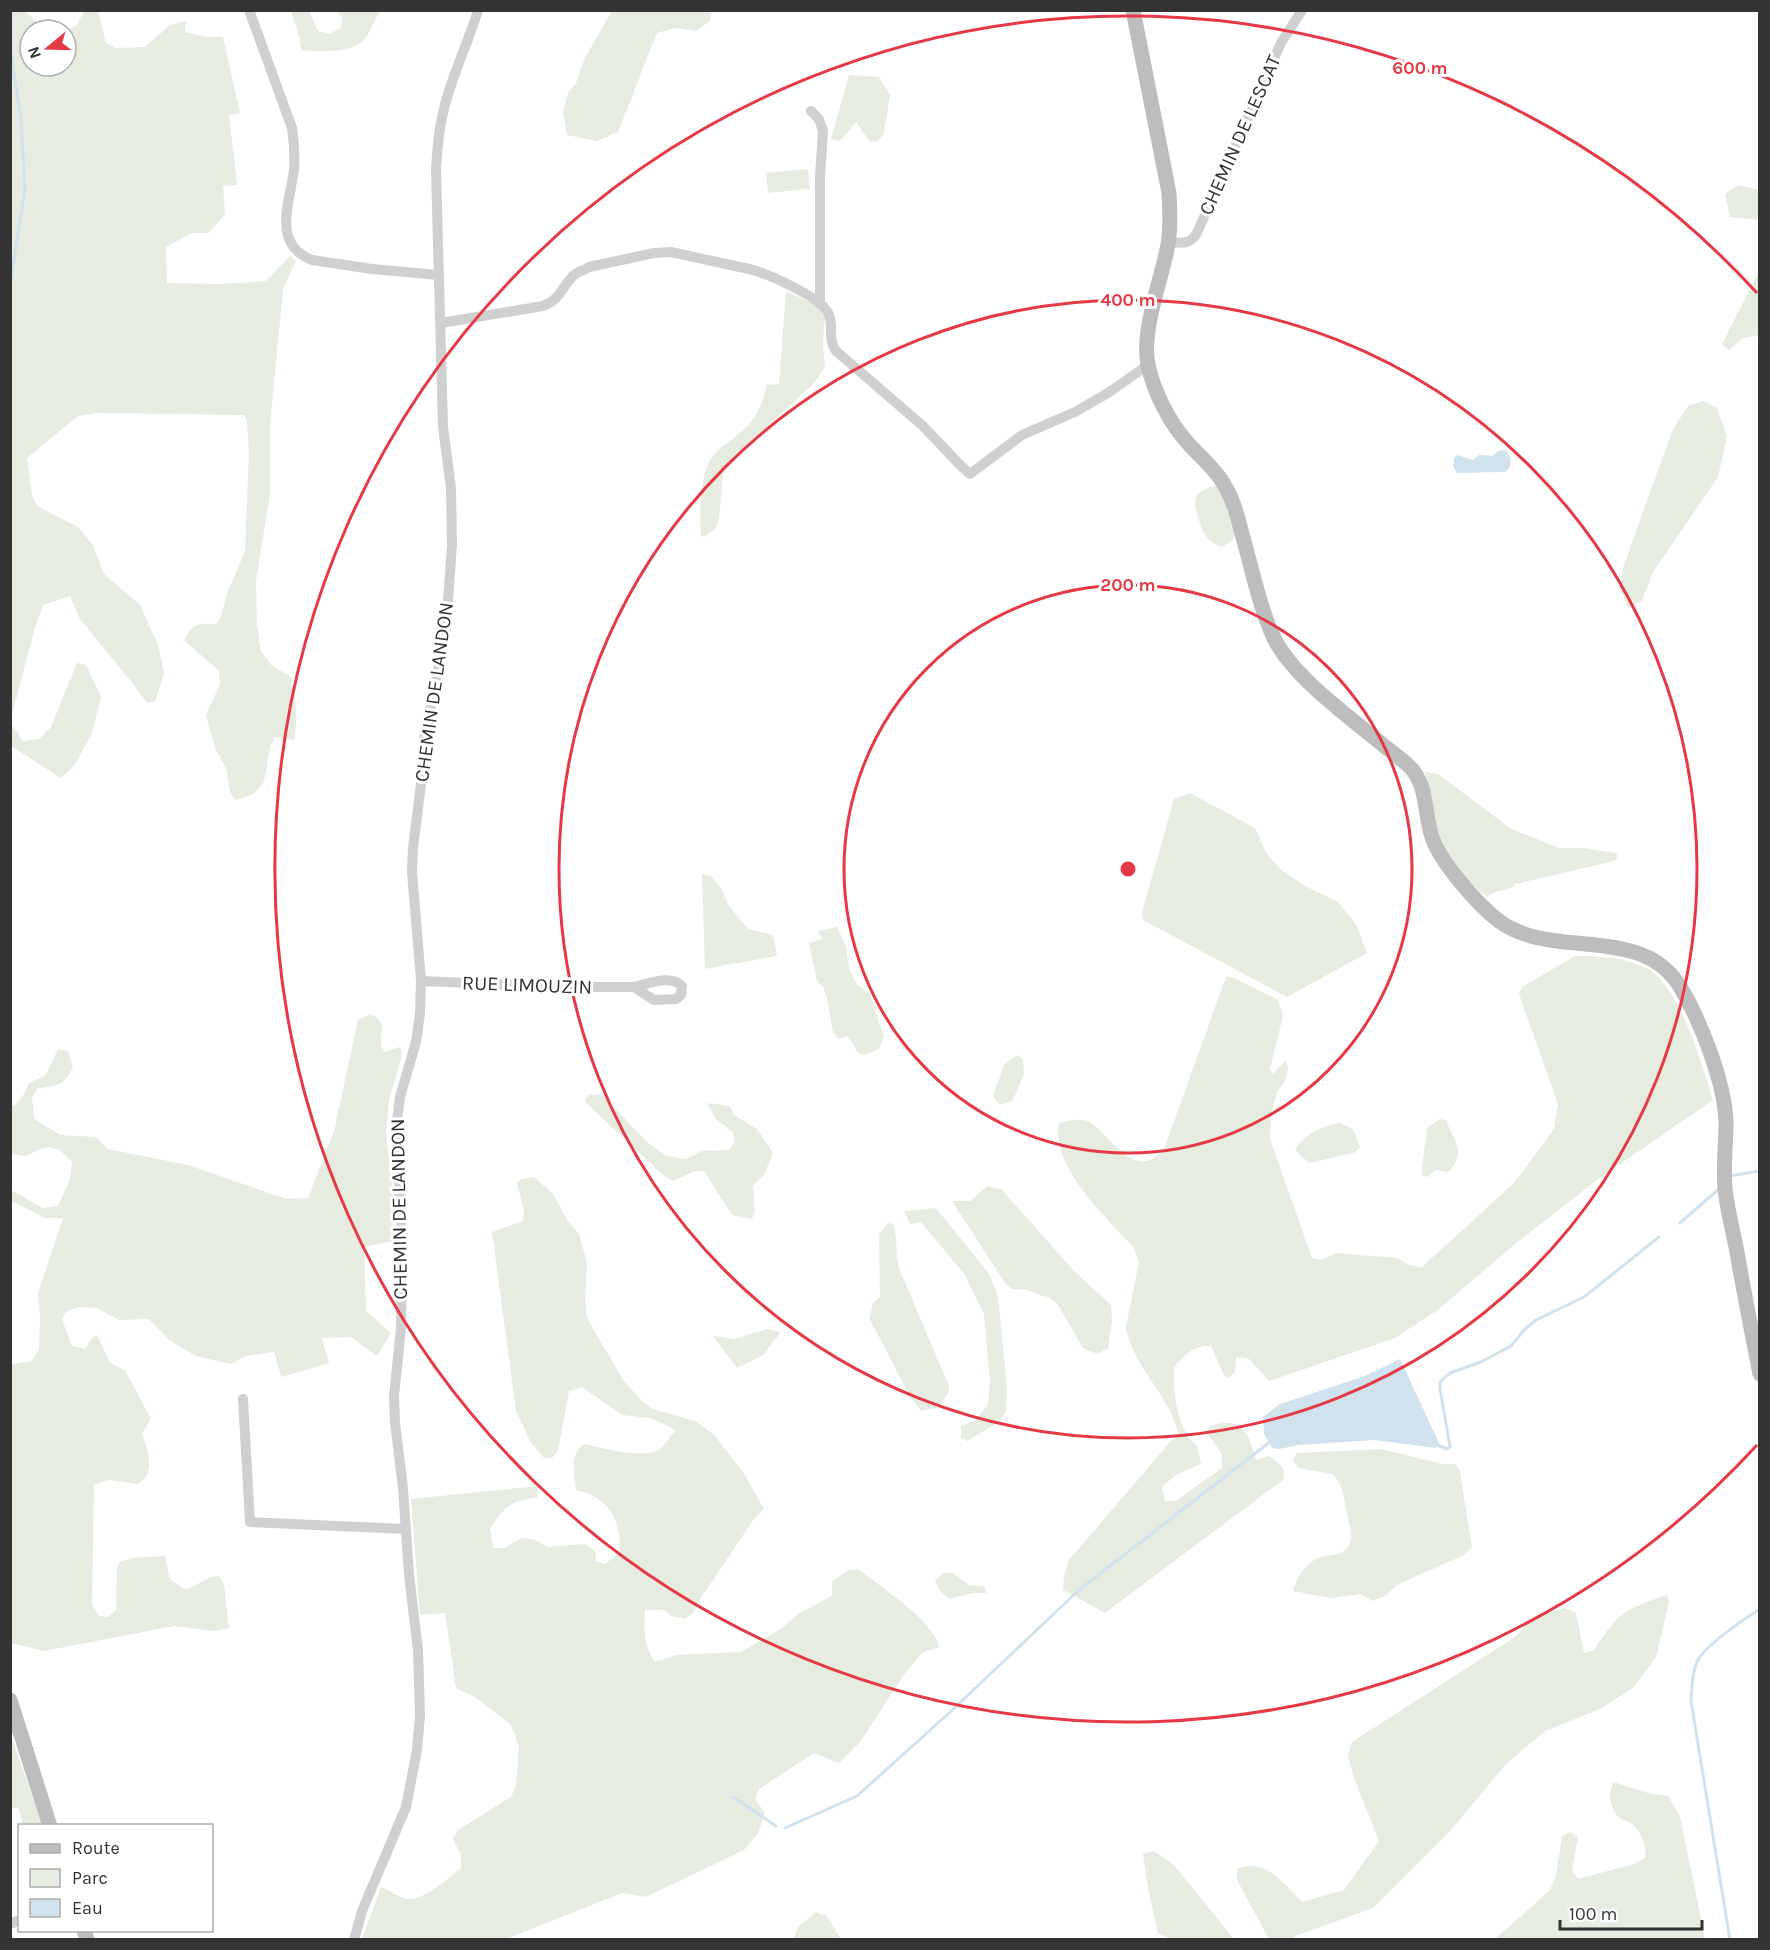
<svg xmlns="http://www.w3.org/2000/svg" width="1770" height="1950" font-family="Karla,sans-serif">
<rect width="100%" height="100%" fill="#fff"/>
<path fill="#e6ecdf" d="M11,10L25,11L45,30H30V66H66V31L77,25L84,11H98L106,43L115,48L145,47L170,25L186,21L185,32L207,37H223L240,113L229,115L237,185L223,186L225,215L208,233H192L166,247L167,283L218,284L266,281L290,256L296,261L283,289L270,426V494L256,581L257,624L261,651L271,665L291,677C296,698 298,718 294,740L275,737C259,767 278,791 235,800L230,792L226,768L215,748L206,715L220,684L219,671L184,640C193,624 197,623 216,624L221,617L227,594L245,551L249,452L247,422L244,415L96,413L78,416L27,458L32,495L37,506L78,527L93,545L104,574L140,605L158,645L164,674L155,701L147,703L129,679L80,619L70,596L43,605L34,631L11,719Z
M286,11H309L318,31L329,34L341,28L342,18L337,11H380C375,19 372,28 367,36C354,55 321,51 301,50L299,35L291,12Z
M612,11H712L710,21L696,31L675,28L657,33L618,132L597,141L567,135L563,112L568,93L576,83L585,58Z
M849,75L879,77L890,95L884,133L878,141L870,142L856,122L842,139L838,141L831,139Z
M808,169L810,189L768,193L766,173Z
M1738,185L1759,190V220L1730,217L1725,194Z
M1759,271V335L1743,338L1729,350L1722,344Z
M786,291L816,305L825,313L823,344L825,367L814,383L724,467L719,518L716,528L704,537L701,535C699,515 700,474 712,457C717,450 726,444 733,439C755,421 760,412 767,385L779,384Z
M1703,401L1717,408L1727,436L1718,477L1653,572L1641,602L1628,607L1620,589L1623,568L1650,492L1673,429L1688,406Z
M1218,484C1227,500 1238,523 1233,540L1222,547C1219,545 1212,543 1209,540C1202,533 1191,504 1197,495C1201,489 1212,487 1218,484Z
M77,663L86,665L101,697L92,733L75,765L61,778L11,746V723L23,741L39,739L51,727Z
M1425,772L1438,774L1510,828L1558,848H1584L1616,853L1618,858L1614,861L1516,884C1508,892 1496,889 1487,897C1465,879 1440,856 1435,827C1431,808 1430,790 1425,772Z
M1190,793L1255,828L1267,854L1280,869L1305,886L1338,902L1356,924L1367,953L1287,997L1143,920L1142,912L1174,799Z
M702,874L711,876L722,890L729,906L748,929L773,935L777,956L705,969Z
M837,927L846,946L849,969L857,985L870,994L884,1037L879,1049L865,1055L858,1053L848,1036L838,1039L833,1032L827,998L823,987L817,981L809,943L822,939L818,931Z
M1575,956C1600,956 1625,957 1648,969C1680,987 1702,1065 1713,1100L1597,1180L1515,1244L1439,1309L1395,1338L1269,1381L1249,1359L1236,1357L1235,1372L1229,1378L1224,1375L1211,1346C1193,1345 1185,1355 1174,1367C1173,1389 1177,1433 1197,1445L1201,1464L1178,1474L1162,1486L1165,1501H1176L1222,1468V1454L1207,1433L1210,1426C1243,1415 1249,1434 1256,1460L1269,1456C1278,1463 1286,1467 1284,1479L1105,1613L1063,1590L1064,1576L1069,1560L1171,1441L1179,1435C1175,1423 1171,1411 1164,1400C1152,1380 1128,1351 1126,1326L1139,1262L1134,1248C1106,1216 1051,1169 1059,1123C1069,1121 1083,1117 1091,1123C1113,1138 1135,1183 1164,1149L1226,977H1232L1278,1000L1283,1016L1270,1069L1273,1074L1286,1060L1288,1067L1286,1079L1277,1092L1271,1115L1270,1139L1312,1258L1320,1260L1337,1253L1397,1258L1409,1265L1422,1267L1515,1182L1554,1129L1558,1104L1519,994L1522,987Z
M369,1015L375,1016L382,1024L381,1045L384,1052L400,1047L402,1056L389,1100L386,1132L392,1185L393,1241L364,1247L366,1311L391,1333L377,1356L351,1337L322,1338L329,1363L281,1377L274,1352L246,1356L231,1364L196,1356L169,1340L149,1319L119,1320L97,1308L80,1307L67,1311L62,1319L72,1346L85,1349L92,1338L97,1335L110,1363L125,1370L151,1419L142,1433C147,1451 157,1472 138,1484L109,1480L94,1485L92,1605L99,1616L108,1617L116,1610L117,1569L119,1562L134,1558L165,1556L170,1579L186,1590L211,1577L219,1576L224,1584L229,1628L213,1631L174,1626L44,1651L11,1643V1364L32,1361L39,1349L40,1318L38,1293L63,1218H45L11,1201V1190L43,1208L58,1206L70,1179L72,1162L60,1150L49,1147L41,1149L25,1156L11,1154V1105L14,1106L25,1093L29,1083L46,1075L58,1049L68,1051L73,1067C63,1086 59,1086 38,1088L32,1097L34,1119L61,1135L96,1137L108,1149L188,1165L286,1199L308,1198L334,1131L358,1020Z
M1017,1055L1023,1059L1024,1074L1013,1100L1000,1105L993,1096L1004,1065Z
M588,1094L602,1095L647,1142L666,1156L685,1159L702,1151L729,1150L734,1143L733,1133L715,1118L707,1103L730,1106L734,1115L757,1129L773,1153L764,1175L753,1186L755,1211L752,1219L732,1215L704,1171H695L673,1181L663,1175L585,1102Z
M1440,1119L1446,1120C1454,1140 1467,1154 1448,1172L1436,1170L1427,1177L1421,1175L1427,1128Z
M1340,1123L1353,1129L1360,1147L1354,1153L1309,1163L1295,1150C1306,1133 1320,1127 1340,1123Z
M534,1177L553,1194L568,1221L579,1234L587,1263L585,1300L587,1318L623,1380L642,1401L653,1409L697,1422L714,1435L743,1472L764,1509L754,1519L702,1596L693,1613L685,1619L671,1616L665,1610H645C644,1629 643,1645 655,1662L676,1655L741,1652L782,1628L798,1614L832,1596V1582L848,1570L858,1569C882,1588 931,1619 940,1647L923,1652L905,1673L860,1742L839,1763L814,1753L759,1789L755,1799L765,1813L758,1833L744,1850L646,1897L622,1893L506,1939H362L381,1887C389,1890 399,1897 407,1899C424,1901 448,1878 461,1868V1855L453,1839L458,1830L511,1797L516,1786L519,1747L514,1732L509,1723L475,1697L456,1688L445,1613L420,1615L411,1499L538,1486V1497C509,1502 508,1504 490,1528L493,1548H504L522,1538L533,1539L548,1547L585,1544L596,1552V1561L605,1564L620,1552C621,1520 609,1497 576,1490C574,1473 569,1455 584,1444C602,1448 645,1460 660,1449C666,1444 671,1436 676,1430L650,1418L622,1415L582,1387L569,1391L558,1451L552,1458H544L530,1441L516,1411L492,1232L523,1221L524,1211L517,1183L521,1179Z
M987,1186L1001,1189L1074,1271L1111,1305L1112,1320L1108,1348L1097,1354L1083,1348L1056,1302L1048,1297L1039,1295L1028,1290L1012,1289L1005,1283L952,1201H970Z
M936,1208L990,1275L998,1296L1007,1387L1006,1411L999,1422L967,1441L961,1438V1426L976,1420L988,1404L990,1382L984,1314L964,1274L921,1222L910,1224L904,1211Z
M888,1223L893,1224C898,1239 895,1253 899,1268L949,1386V1391L940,1407L921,1411L911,1398L869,1318L873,1303L880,1297L879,1234Z
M767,1329L781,1332L763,1355L737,1368L713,1336L735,1339Z
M1381,1449L1442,1464H1455L1460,1471L1461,1479L1472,1547L1464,1555L1397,1585L1385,1596L1373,1601L1360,1594L1330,1598L1293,1591C1298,1576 1306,1561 1322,1557C1331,1554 1342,1556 1348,1547C1354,1538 1349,1523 1347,1514C1344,1498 1344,1488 1333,1474L1298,1468L1293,1460L1297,1453Z
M944,1573H953L969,1585L984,1586L986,1593H972L950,1599L939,1590L935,1580Z
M1667,1595L1669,1602L1656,1657L1633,1688L1600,1709L1545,1731L1506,1764L1451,1830L1373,1908L1295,1936L1293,1939H1269L1237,1880V1869C1267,1857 1283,1885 1303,1902L1344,1890L1379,1841L1353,1775L1348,1755L1352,1742L1515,1637L1534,1617L1565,1608L1576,1613L1584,1653L1594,1650C1620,1611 1623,1610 1667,1595Z
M11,1735L42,1825H22L21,1815L18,1808H11Z
M1613,1782L1648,1793L1668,1796L1680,1816L1705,1939H1495L1550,1890L1556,1875L1562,1836L1570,1832L1578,1837L1572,1870L1578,1879L1634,1864L1646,1857C1645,1845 1643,1833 1633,1825C1630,1822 1624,1821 1620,1818C1609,1810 1608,1793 1613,1782Z
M1154,1851L1174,1865L1234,1939H1170L1158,1933L1148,1888L1143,1854Z
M816,1912L827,1916L841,1939H793L798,1927Z"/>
<path fill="#cfe2ee" d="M1506,450C1512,458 1513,466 1505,472L1457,473L1453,466L1454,458L1457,455L1473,460L1479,455L1493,456L1498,451Z
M1400,1359L1439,1443L1436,1448L1374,1440L1299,1445L1279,1449L1272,1448L1264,1434L1263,1417L1280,1404L1365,1376Z"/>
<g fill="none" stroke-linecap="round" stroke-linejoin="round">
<path stroke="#cfe2ee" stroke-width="3" d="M10,285L25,189L21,120L11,54V10
M1729,1176L1760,1171
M1680,1223L1720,1188
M1435,1444L1447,1449L1450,1447L1440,1389V1382L1450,1373L1481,1362L1511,1346L1525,1329L1536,1320L1584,1297L1659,1237
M733,1797L776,1826
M785,1828L857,1796L948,1714L1079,1590L1271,1441
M1730,1940L1691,1701C1692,1687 1692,1672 1698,1660C1706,1645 1744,1619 1760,1609"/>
<path stroke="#d0d0d0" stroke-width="10" d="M249,10L292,128C294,142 295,155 294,170C290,202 271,244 312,260L372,269L439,275
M811,111L819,119L823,131L820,177V304
M1169,242C1182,243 1190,245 1197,233L1281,43L1302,10
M441,323L543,306C561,299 560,289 573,276C577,272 584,270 589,267L654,253L671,252L749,269C766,273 824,298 829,315C834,328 827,337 836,351L923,426L961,466L970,474L1022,435L1075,412L1108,393L1148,365
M421,981L560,987H634L654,1000L676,999L681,995L682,986C670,974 648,984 634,987
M243,1399L250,1522L405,1529
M10,1924L20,1920
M354,1940L362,1911L406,1807L417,1750L420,1715L418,1650L409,1575L403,1488L395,1423L394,1396L401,1328L402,1239L396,1128L400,1097L416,1042L420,1013L421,981L412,872L413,848L421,784L423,745L446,629L452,545L451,488L443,427L436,170C437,153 438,135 442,118C449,81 467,47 478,10"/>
<path stroke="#bdbdbd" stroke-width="15" d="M1133,10L1169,193C1170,210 1171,227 1168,244C1162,279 1141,330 1148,365C1154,392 1169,422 1187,442C1200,457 1216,469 1225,486C1234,501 1238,518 1242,534C1252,568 1259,606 1274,638C1293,678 1354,720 1388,749C1396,755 1404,761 1411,768C1428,787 1424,814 1432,837C1440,862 1478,905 1499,921C1551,960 1640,924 1679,985C1700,1019 1725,1083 1726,1122C1726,1144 1723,1166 1725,1188C1727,1209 1733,1231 1737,1252C1744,1293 1752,1333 1760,1374
M10,1700L50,1826
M84,1930L87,1940"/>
</g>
<g fill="none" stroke="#e63946" stroke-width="3">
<circle cx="1128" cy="869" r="284"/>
<circle cx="1128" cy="869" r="569"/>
<path d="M1757 1445A853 853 0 1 1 1757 293"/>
</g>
<g text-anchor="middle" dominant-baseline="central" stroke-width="6" stroke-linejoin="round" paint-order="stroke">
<g font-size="20" fill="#333" stroke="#fff">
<text transform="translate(1240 135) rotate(-66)">CHEMIN DE LESCAT</text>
<text transform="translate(434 692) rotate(-82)">CHEMIN DE LANDON</text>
<text transform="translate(527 985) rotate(2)">RUE LIMOUZIN</text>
<text transform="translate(399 1209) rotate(-91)">CHEMIN DE LANDON</text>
</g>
</g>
<circle cx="1128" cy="869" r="9" fill="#e63946" stroke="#fff" stroke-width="3"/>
<g font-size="18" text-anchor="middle" font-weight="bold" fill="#e63946" stroke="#fff" stroke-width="6" stroke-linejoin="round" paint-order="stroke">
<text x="1420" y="74">600 m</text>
<text x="1128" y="306">400 m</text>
<text x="1128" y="591">200 m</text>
</g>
<rect width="1770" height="1950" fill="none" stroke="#333333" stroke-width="24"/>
<rect x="18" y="1824" width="195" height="108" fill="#ffffff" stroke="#adadad" stroke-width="1.5"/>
<rect x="30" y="1844" width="30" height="9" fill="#bdbdbd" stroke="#adadad" stroke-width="1.5"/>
<text x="72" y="1854" font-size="18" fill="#333333">Route</text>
<rect x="30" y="1869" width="30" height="18" fill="#e6ecdf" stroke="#adadad" stroke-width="1.5"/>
<text x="72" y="1884" font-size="18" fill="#333333">Parc</text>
<rect x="30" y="1899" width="30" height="18" fill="#cfe2ee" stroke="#adadad" stroke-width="1.5"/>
<text x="72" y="1914" font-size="18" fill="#333333">Eau</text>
<g transform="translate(48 48) rotate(251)"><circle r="28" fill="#ffffff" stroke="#adadad" stroke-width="1.5"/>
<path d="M0-4.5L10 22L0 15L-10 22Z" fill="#e63946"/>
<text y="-9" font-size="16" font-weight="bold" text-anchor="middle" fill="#333333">N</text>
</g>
<path d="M1560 1920v9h142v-9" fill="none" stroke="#333333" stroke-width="3"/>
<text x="1569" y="1920" font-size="18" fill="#333333" stroke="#ffffff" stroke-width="4.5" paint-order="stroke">100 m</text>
</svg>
